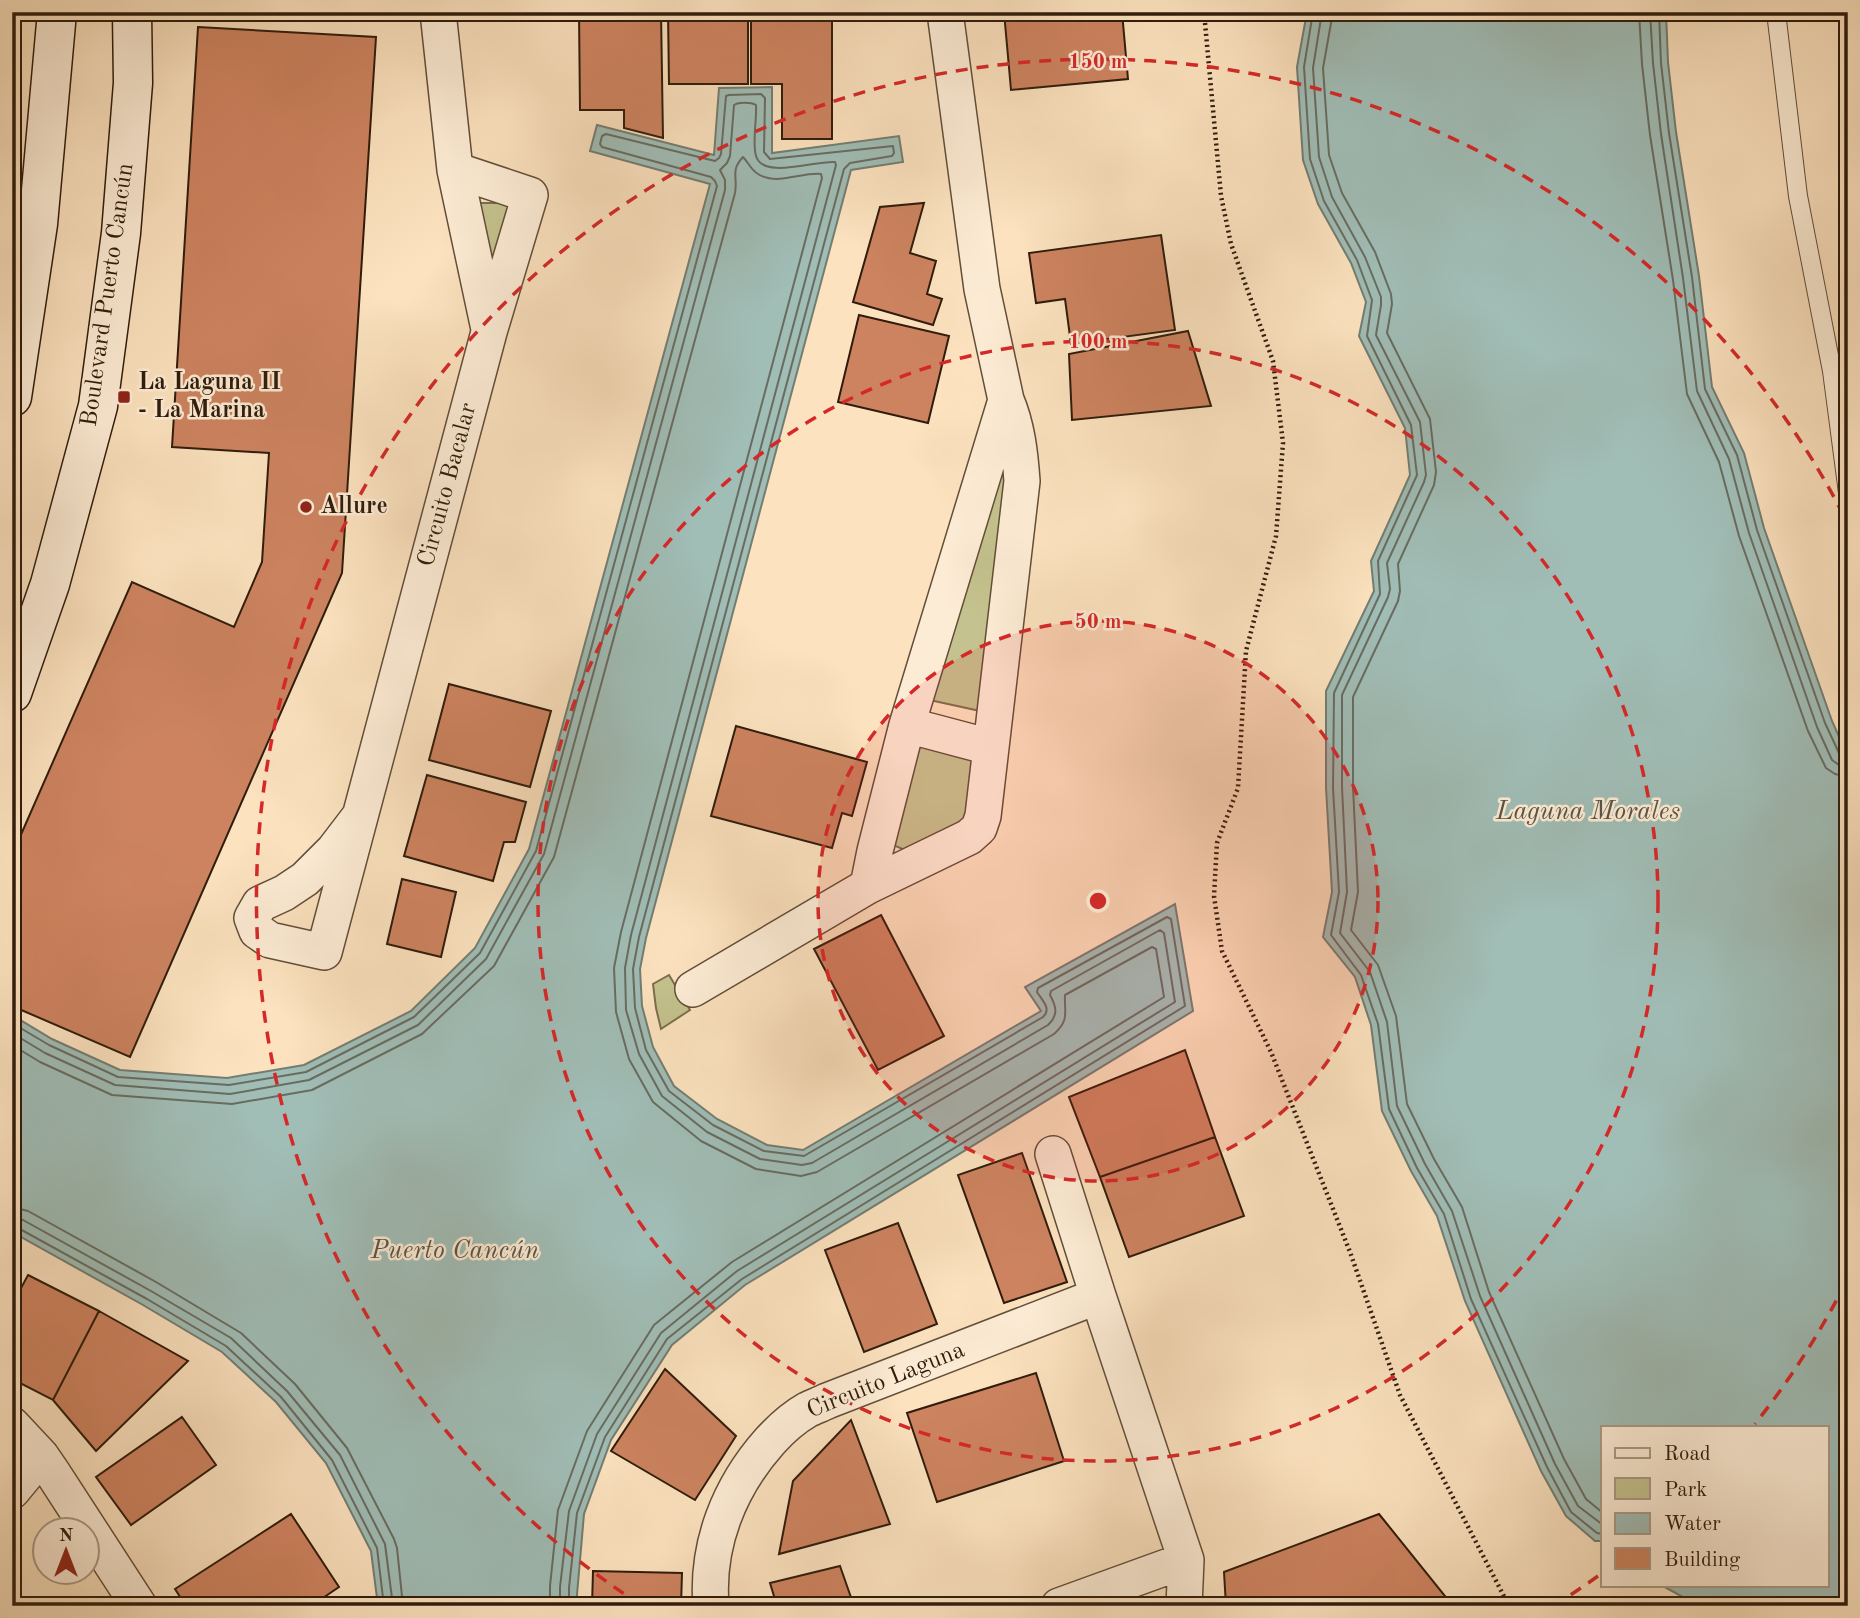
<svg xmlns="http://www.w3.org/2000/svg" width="1860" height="1618" font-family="'Old Standard TT',serif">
<rect width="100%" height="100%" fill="#fce2bf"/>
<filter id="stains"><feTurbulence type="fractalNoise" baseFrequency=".00286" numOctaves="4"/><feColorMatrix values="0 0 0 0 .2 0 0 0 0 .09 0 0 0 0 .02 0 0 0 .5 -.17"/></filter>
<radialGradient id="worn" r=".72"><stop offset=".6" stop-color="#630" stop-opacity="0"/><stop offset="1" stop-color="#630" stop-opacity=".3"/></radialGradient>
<path fill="#c4c28e" stroke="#7a6f4d" stroke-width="2" d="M472,203H517L493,273Z
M997,466L1004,469L1007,475L980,711L925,699Z
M920,745L965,756L972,761L968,822L907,851L893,845Z
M669,975L690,1010L661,1029L656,1008L653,984Z"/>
<path fill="#a0bdb6" stroke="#737d72" stroke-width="2" d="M1307,12H1666L1668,62L1676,132L1699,276L1712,387L1744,453L1764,528L1832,721L1848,757V1606H1694V1603L1661,1585H1827V1427H1603V1541H1595L1566,1516L1541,1471L1465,1301L1437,1216L1411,1171L1382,1111L1371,1025L1355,977L1323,937L1332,892L1326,788V691L1374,591L1371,561L1410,475L1405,428L1359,336L1366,302L1351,263L1318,204L1303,160L1297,67Z
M772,87V153L899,136L903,162L851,170L646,938L640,969L642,1006L653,1047L674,1086L717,1119L767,1145L803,1150L1041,1011L1025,987L1175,904L1193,1011L745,1285L672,1345L611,1440L584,1514L576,1606H378L371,1551L326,1463L276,1402L222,1352L143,1305L12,1232V1015L52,1039L120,1070L227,1078L304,1065L411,1011L475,948L529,849L710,184L590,151L597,125L714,155L719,88Z"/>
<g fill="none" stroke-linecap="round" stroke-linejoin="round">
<path stroke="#686c61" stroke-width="2" d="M1313,12L1304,67L1310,159L1324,201L1357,260L1372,300L1367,336L1411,425L1417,475L1378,561L1380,594L1334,693L1333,788L1339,892L1331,935L1361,975L1378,1024L1389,1109L1417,1168L1444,1214L1471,1299L1547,1467L1571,1512L1597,1533L1603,1534
M1322,12L1313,68L1319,157L1332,197L1365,257L1381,297V305L1376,335L1420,422L1426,475L1424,482L1387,563L1390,589L1388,597L1342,695V787L1347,892L1340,933L1370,972L1387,1022L1397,1106L1425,1164L1452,1211L1480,1296L1555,1464L1578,1506L1603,1525
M1333,12L1323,68L1329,155L1342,193L1375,252L1391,294L1392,304L1387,333L1430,419L1436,472L1434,485L1398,564L1400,591L1398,601L1353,697V787L1358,892L1351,930L1378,965L1396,1016L1407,1104L1434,1159L1462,1207L1489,1292L1564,1459L1586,1499L1603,1513
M1639,12L1642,64L1650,135L1673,280L1687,394L1719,462L1739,536L1808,731L1826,768L1835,774L1848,777
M1650,12L1653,63L1661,134L1683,278L1697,391L1729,459L1749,533L1817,727L1832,760L1839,765L1848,766
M1659,12L1661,63L1669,133L1692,277L1705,389L1737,455L1757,530L1825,723L1839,753L1842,757H1848
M12,1023L49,1045L118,1077L229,1085L306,1072L414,1017L480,953L536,851L717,186L715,181L711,177L602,147L600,144L602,136L606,134L715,161L719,158L721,154L726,96L729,95L761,94L765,98L764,152L770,159L893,146L894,153L892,156L850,163L844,169L639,937L633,969L635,1008L646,1050L669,1091L713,1125L764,1151L804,1156L1043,1017C1052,1009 1042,1000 1037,992L1038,988L1167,917L1171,919L1185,1006L742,1279L667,1339L605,1437L577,1513L569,1588V1606
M12,1033L45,1053L115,1085L230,1094L309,1080L418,1025L486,959L544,854L725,190V180L720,170L727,163L730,156L734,105C738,102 751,102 756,105C757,120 752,142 756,156C763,180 816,160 835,162L836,165L631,935L625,968L626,1010L639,1054L662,1096L707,1132L760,1159L802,1165L812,1163L1048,1025C1059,1015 1056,1006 1050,995L1051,991L1160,930L1164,933L1175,1002L737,1271L661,1333L597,1434L569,1511L560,1587V1606
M12,1045L40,1062L112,1095L232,1104L312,1090L422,1034L494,966L554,857L735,193C738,176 730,171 743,157C748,162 751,170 758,174C776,186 801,172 821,174L822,178L621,932L614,968L616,1012L629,1059L653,1102L701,1141L756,1169L801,1176L817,1172L1054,1034C1070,1020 1064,1012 1065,995L1152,947L1156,949L1164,997L732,1262L654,1325L587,1431L558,1510L550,1586V1606
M12,1207L28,1211L156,1282L241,1333L295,1384L347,1448L394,1539L397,1548L403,1606
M12,1218L23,1220L151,1291L231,1338L287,1391L340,1455L385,1544L393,1606
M12,1227L18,1228L147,1299L226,1346L281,1397L332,1460L377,1548L384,1606"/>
</g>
<path fill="#cd8360" stroke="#2f1c0c" stroke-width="2" d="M579,12H661L663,138L624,128V110H580Z
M668,12H748V84H669Z
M751,12H832V139H782V84H751Z
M1004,12H1122L1128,79L1011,90Z
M198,27L376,37L342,573L130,1057L12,1006V855L132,582L234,627L262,562L269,453L172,447Z
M924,203L910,253L936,261L927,294L942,299L933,325L853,302L880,207Z
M1161,235L1175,330L1071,344L1065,299L1036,303L1029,253Z
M859,315L949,336L928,423L838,402Z
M1188,331L1211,406L1072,420L1069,354Z
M449,684L551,711L530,787L429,760Z
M736,726L867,762L852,816L842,813L832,848L711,816Z
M427,775L526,802L515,842H504L493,881L404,856Z
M402,879L456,892L441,957L387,944Z
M881,915L944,1036L878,1070L814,949Z
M1185,1050L1215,1137L1100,1177L1069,1097Z
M1215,1137L1244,1216L1129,1257L1100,1177Z
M1022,1153L1067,1282L1004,1303L958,1175Z
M898,1223L937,1324L864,1352L825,1250Z
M28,1275L99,1311L53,1400L12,1379V1305Z
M99,1311L188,1361L96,1451L53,1400Z
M665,1369L736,1436L695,1500L611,1451Z
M1036,1373L1064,1461L937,1502L907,1413Z
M182,1417L216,1465L131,1525L96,1477Z
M851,1420L890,1524L779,1554L793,1481Z
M291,1514L339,1587L311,1606H186L175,1589Z
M1379,1514L1453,1606H1226L1224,1572Z
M840,1566L854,1606H777L770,1583Z
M593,1571L682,1573L681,1606H592Z"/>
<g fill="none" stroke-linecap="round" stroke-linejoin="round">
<g stroke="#624e39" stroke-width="20">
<path id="lane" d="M1776,12L1798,196L1832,371L1848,493"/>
</g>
<g stroke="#624e39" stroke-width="38">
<path id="street" d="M438,12L455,170L489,329
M907,725L990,747
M360,816L334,850L305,879L284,893L260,904L252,918L257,931L270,940L324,952L489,332L530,195L455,170
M868,886L875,851L907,725L1006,400
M693,989L868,886L969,837L979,828L983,816L1022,481C1020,453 1017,426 1006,400L982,289L945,12
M1053,1154L1098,1296L1186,1560
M12,1425L41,1456L54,1475L139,1606
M12,1491L41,1456
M711,1606C706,1545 729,1487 770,1441C780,1430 793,1418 807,1410C813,1407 821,1404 827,1401L1098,1296
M1059,1606L1186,1560L1184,1606"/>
</g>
<g stroke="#2f1c0c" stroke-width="41">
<path id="secondary" d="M12,397L38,224L57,12
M12,693L50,584L98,406L121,233L133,83L132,12"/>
</g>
<path stroke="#2f1c0c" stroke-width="4.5" stroke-dasharray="2 3.5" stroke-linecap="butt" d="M1204,12L1221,196L1231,244L1273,361L1283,443L1276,536L1246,651L1238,788L1217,843L1214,896L1222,951L1271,1052L1350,1252L1400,1395L1509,1606"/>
<use href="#lane" stroke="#fdecd5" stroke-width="18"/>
<use href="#street" stroke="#fdecd5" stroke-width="35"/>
<use href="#secondary" stroke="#fdecd5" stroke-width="38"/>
</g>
<circle cx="1098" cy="901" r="280" fill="#d62828" fill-opacity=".12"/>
<g fill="none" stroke="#d62828" stroke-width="3.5" stroke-dasharray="12 9">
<circle cx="1098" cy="901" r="280"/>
<circle cx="1098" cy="901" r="560"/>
<path d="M1846 1282A840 840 0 0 1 1755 1424M1598 1576A840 840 0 0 1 1555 1605M641 1605A840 840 0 1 1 1846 520"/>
</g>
<g fill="#8f2418" stroke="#fdecd5" stroke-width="2.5">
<rect x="117" y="390" width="14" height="14" rx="3.5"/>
<circle cx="306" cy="507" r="7"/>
</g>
<g text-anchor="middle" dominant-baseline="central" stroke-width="5" stroke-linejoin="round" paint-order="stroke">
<g font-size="24" fill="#2f1c0c" stroke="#fdecd5">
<text transform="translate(108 295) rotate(-82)">Boulevard Puerto Cancún</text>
<text transform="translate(448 485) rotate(-75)">Circuito Bacalar</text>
<text transform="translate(886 1381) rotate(-22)">Circuito Laguna</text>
</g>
<g font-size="24" font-weight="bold" fill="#2f1c0c" stroke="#fdecd5" text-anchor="start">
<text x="138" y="383">La Laguna II<tspan x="138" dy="28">- La Marina</tspan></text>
<text x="320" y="507">Allure</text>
</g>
<g font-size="26" font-style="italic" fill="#575448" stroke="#fdecd5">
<text x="1588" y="812">Laguna Morales</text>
<text x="455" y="1251">Puerto Cancún</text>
</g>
</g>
<circle cx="1098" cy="901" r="10" fill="#d62828" stroke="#fdecd5" stroke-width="3.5"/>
<g font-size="21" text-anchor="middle" font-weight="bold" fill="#d62828" stroke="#fdecd5" stroke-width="5" stroke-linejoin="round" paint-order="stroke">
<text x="1098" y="68">150 m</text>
<text x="1098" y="348">100 m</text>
<text x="1098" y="628">50 m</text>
</g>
<rect width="1860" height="1618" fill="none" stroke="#fce2bf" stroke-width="42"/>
<rect x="14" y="14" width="1832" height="1590" fill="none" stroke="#2f1c0c" stroke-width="3.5"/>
<rect x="21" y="21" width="1818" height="1576" fill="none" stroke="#2f1c0c" stroke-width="2"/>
<rect x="1601" y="1426" width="228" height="161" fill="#fdecd5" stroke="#ab9985" stroke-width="2"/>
<rect x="1615" y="1448" width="35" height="10" fill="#fdecd5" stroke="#ab9985" stroke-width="2"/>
<text x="1664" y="1460" font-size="21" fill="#2f1c0c">Road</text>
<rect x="1615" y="1478" width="35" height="21" fill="#c4c28e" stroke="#ab9985" stroke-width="2"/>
<text x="1664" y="1496" font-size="21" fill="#2f1c0c">Park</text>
<rect x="1615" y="1513" width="35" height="21" fill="#a0bdb6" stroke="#ab9985" stroke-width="2"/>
<text x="1664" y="1530" font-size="21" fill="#2f1c0c">Water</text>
<rect x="1615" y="1548" width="35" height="21" fill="#cd8360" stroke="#ab9985" stroke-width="2"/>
<text x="1664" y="1566" font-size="21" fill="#2f1c0c">Building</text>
<g transform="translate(66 1551)"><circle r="33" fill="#fdecd5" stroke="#ab9985" stroke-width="2"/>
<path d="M0-5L12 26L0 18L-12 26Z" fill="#8f2418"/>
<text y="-10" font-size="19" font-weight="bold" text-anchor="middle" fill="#2f1c0c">N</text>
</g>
<rect width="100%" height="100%" filter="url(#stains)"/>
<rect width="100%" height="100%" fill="url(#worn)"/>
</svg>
